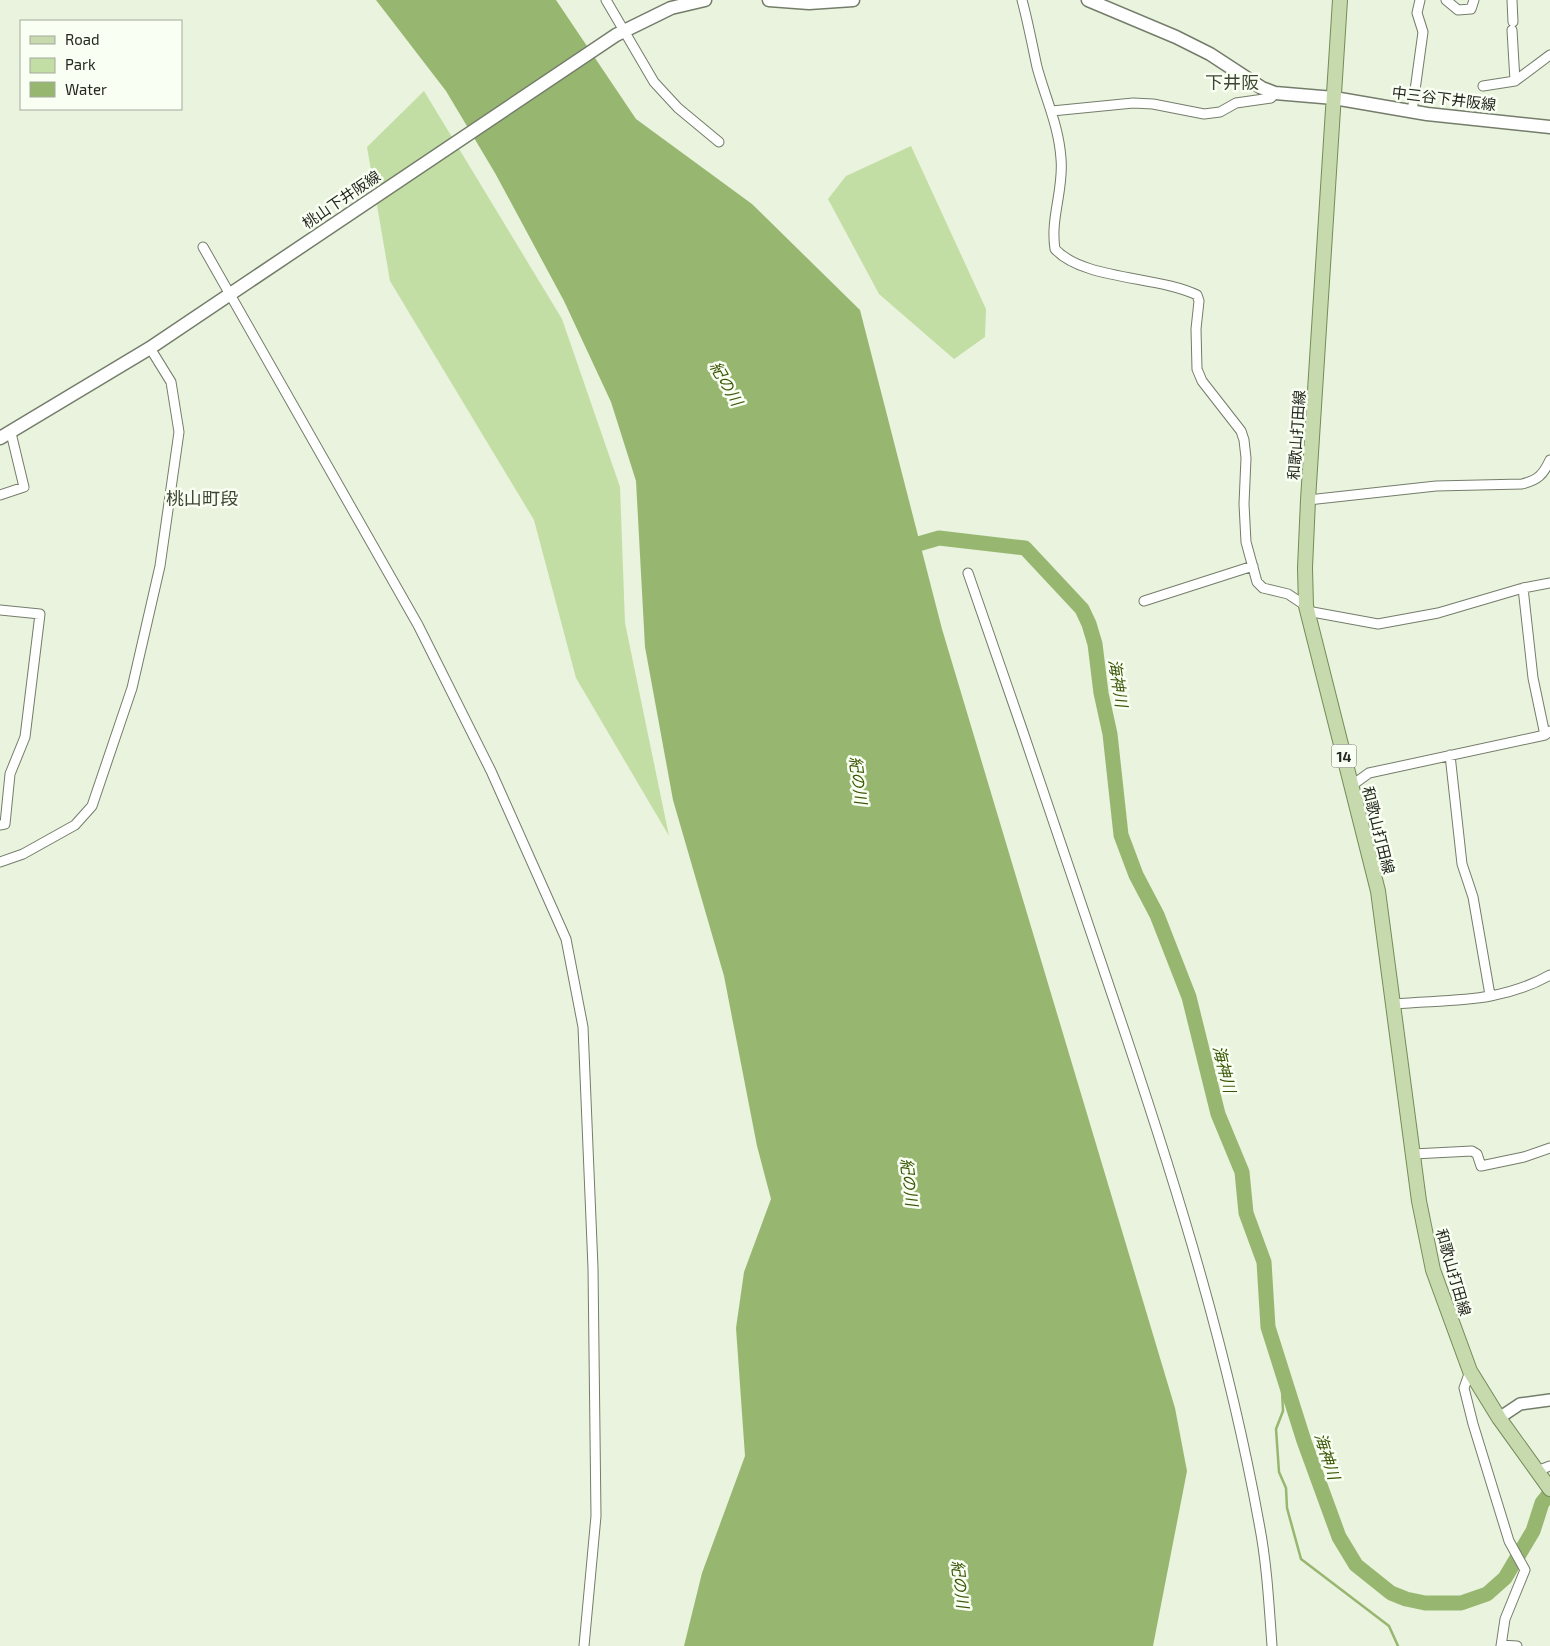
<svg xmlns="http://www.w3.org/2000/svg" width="1550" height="1646" font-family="'Exo 2','Noto Sans JP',sans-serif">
<rect width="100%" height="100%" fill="#e9f3de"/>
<path fill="#c3dea4" d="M424,91L562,319L620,487L625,623L669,836L576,678L534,520L390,281L367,147Z
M911,146L986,309L985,337L954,359L879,294L828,199L846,176Z"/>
<path fill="#97b770" d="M376,0H556L636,119L752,204L860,310L942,629L1175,1408L1187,1471L1153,1646H684L702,1573L745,1456L736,1328L744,1272L771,1199L757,1146L724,976L673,800L645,647L636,481L611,402L564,301L495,173L446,91Z"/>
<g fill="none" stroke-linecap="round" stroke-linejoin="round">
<path stroke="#97b770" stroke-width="2.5" d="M1281,1370L1283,1411L1276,1429L1279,1472L1286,1488L1287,1508L1301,1559L1389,1626L1398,1646"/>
<path stroke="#97b770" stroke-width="15" d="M901,549L939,538L1025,548L1082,609L1089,624L1095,644L1101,693L1110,734L1121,835L1136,875L1157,915L1189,997L1218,1114L1242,1172L1246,1213L1264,1262L1268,1327L1304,1441L1339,1537L1356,1565L1391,1593L1406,1599L1425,1603H1461L1487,1594L1505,1578L1533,1531L1542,1503L1550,1493"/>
<g stroke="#747d6a" stroke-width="11">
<path id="minor" d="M606,0L654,82L678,108L719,142
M1022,0C1028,22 1032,44 1037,67C1045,97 1059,126 1061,159C1064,189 1050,218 1055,249C1083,280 1159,276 1197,295L1199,301L1196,329L1197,369L1202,381L1241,431L1244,440L1246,458L1244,504L1246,542L1257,582L1263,588L1288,594L1306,606
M1446,0L1458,10L1471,9L1474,0
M1512,0L1513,22
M1512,30L1515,81L1550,55
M1483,86L1515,81
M1052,111L1133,103L1153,104L1204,114L1220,112L1236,103L1271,98L1275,93
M1412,112L1423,32L1417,13L1420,0
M203,247L418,625L491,771L566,939L583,1027L593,1268L596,1516L584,1646
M0,495L24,487L11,433
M1308,500L1436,486L1522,484C1538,480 1543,475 1550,460
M968,573C1021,725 1073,877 1124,1030C1178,1191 1229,1356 1259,1523C1267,1564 1269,1605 1272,1646
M1523,588L1533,678L1545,735
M1144,601L1253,566
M0,610L40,614L25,737L10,774L5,824L0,825
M1307,611L1378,624L1438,613L1523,588L1550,583
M1450,755L1462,864L1473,897L1490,995
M1351,786L1369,773L1545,735L1550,731
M0,862L23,854L75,825L92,806L132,688L160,566L179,432L171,382L150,348
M1394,1004C1451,999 1498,1004 1550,975
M1413,1154L1472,1151L1477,1154L1481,1166L1524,1157L1550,1148
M1470,1371L1464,1388L1473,1424L1509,1541L1525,1570L1505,1619L1501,1646
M1537,1471L1550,1466
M1501,1645L1517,1646"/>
</g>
<g stroke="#747d6a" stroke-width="14">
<path id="tertiary" d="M1499,1418L1520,1404L1550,1400"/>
</g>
<g stroke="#747d6a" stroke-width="15">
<path id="secondary" d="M769,0L809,3L853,0
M1088,0L1176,37L1210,54L1262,88L1275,93L1334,98L1427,114L1550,127
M0,438L150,348L616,35L671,8L705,0"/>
</g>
<g stroke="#758b58" stroke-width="16">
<path id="primary" d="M1340,0L1308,500L1305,568L1306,606L1378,891L1419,1201L1433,1270L1470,1371L1499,1418L1550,1489"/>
</g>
<use href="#minor" stroke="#fff" stroke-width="9"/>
<use href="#tertiary" stroke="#fff" stroke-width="11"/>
<use href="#secondary" stroke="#fff" stroke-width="12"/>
<use href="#primary" stroke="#c6daad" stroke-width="14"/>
</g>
<g text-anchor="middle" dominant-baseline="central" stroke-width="5" stroke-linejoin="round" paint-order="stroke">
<rect fill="#f9fff2" stroke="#64685f" stroke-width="1" x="1331.5" y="744.5" width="25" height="23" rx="4"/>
<g font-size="14" font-weight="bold" fill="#242820">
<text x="1344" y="756">14</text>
</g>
<g font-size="15" fill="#242820" stroke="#f9fff2">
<text transform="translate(1444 98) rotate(7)">中三谷下井阪線</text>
<text transform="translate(341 199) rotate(-34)">桃山下井阪線</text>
<text transform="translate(1296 435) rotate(-86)">和歌山打田線</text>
<text transform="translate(1379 830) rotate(76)">和歌山打田線</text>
<text transform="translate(1454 1272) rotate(74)">和歌山打田線</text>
</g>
<g font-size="16" font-style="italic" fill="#3b5606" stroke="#f9fff2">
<text transform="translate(727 383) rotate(60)">紀の川</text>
<text transform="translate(1119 683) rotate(81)">海神川</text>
<text transform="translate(859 780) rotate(83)">紀の川</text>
<text transform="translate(1225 1069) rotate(76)">海神川</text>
<text transform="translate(910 1182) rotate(83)">紀の川</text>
<text transform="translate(1328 1456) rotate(72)">海神川</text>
<text transform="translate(961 1584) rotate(83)">紀の川</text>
</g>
<g font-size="18" fill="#3e4635" stroke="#f9fff2">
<text x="1232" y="82">下井阪</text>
<text x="202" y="498">桃山町段</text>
</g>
</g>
<rect x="20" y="20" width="162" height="90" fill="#f9fff2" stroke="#a4a99e"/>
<rect x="30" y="36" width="25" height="8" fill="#c6daad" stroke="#a4a99e"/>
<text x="65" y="45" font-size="15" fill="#242820">Road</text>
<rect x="30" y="58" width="25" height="15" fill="#c3dea4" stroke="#a4a99e"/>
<text x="65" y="70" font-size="15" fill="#242820">Park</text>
<rect x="30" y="82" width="25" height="15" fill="#97b770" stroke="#a4a99e"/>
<text x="65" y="95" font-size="15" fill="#242820">Water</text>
</svg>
